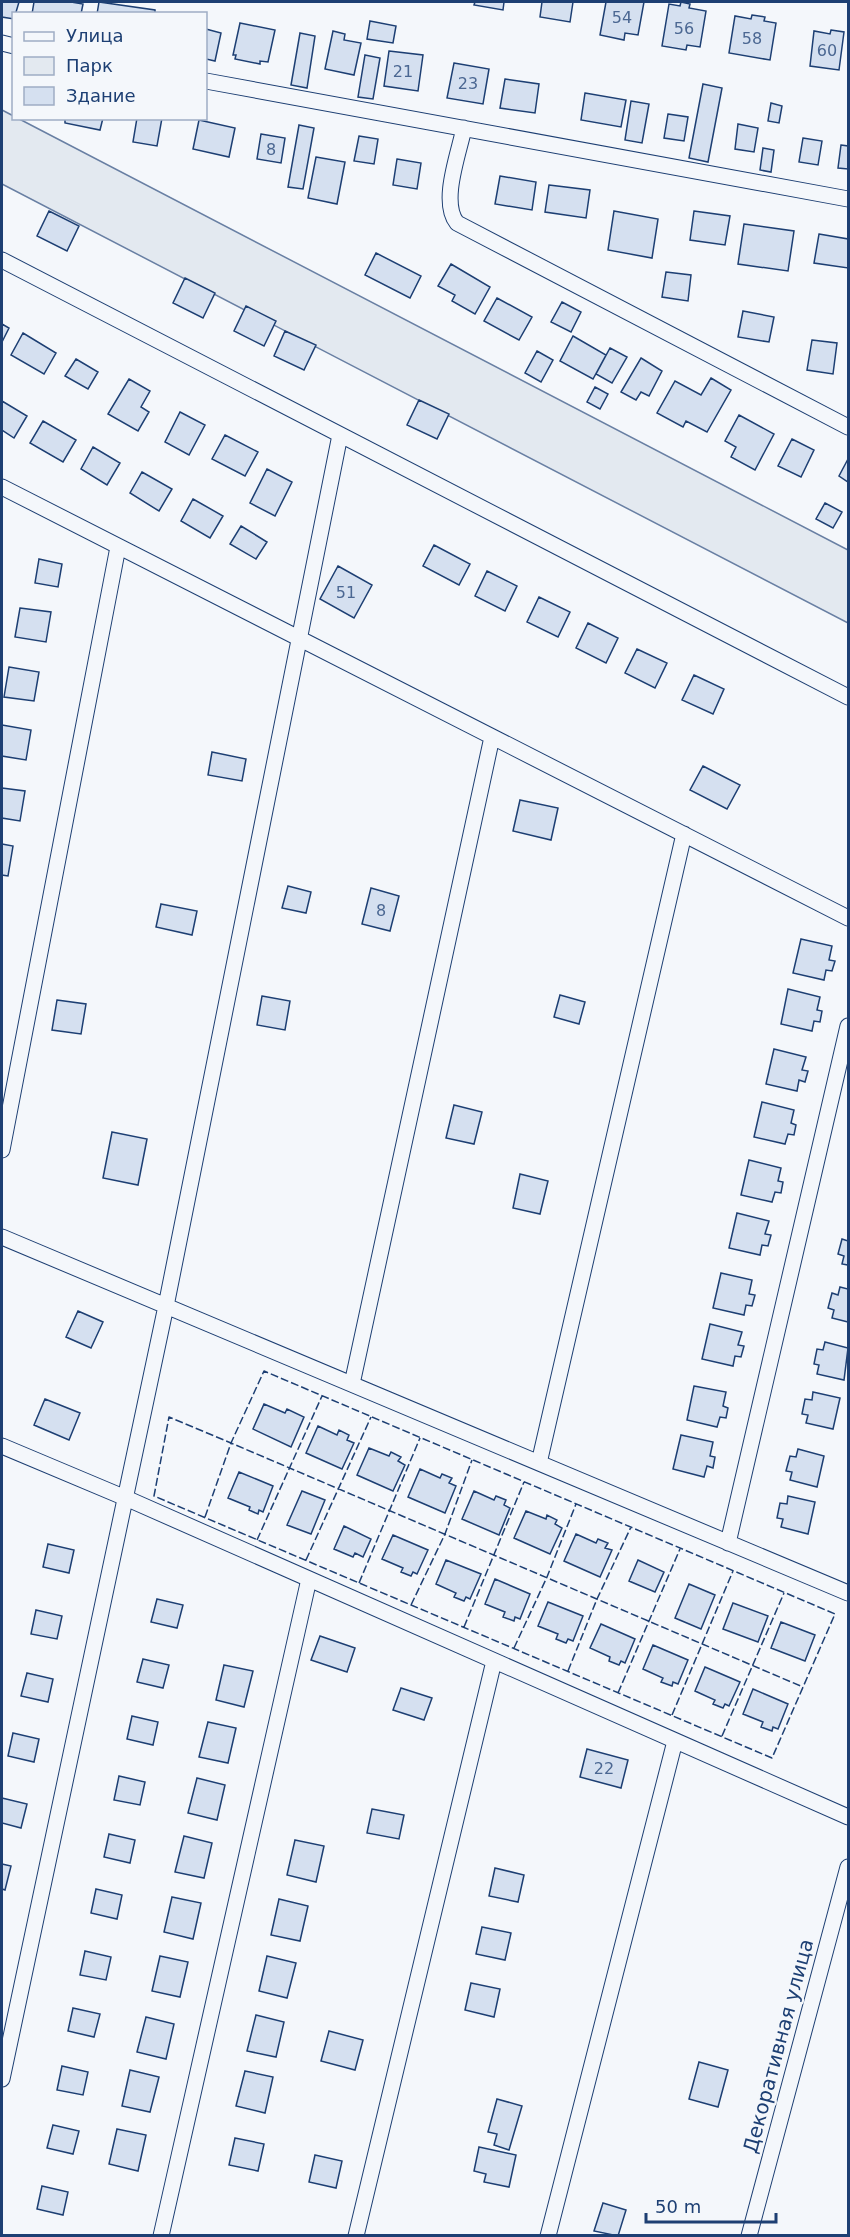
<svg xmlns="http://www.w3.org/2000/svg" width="850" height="2237" font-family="'DejaVu Sans',sans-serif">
<rect width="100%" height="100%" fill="#f4f7fb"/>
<path fill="#e3e9f0" stroke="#687fa3" stroke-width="1.5" d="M2,110L848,550V623L2,184Z"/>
<path fill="#d5e0f0" stroke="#1d3f73" stroke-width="1.5" d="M2,2H19L14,19L2,17Z
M34,2H71L83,4L81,14H32Z
M99,2L155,10V14H97Z
M475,2H504L503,10L474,5Z
M542,2H573L570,22L540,17Z
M606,2H644L638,35L625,33L624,40L600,35Z
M681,2L690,4L689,8L706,11L700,47L687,45L686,50L662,46L669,4L680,6Z
M752,15L765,17L764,21L776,23L770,60L729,53L735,16L751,19Z
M370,21L396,26L393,43L367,39Z
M240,23L275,30L268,62L260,61V64L235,59L236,55H233Z
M206,29L221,33L215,61L206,59Z
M831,30L844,32L839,70L810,66L814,31L830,34Z
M333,31L345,34L344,40L361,43L354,75L325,69Z
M300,33L315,36L307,88L291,85Z
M389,51L423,55L418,91L384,86Z
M365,55L380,58L373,99L358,97Z
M454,63L489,69L483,104L447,98Z
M505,79L539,84L535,113L500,108Z
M703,84L722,88L708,162L689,158Z
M585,93L626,100L621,127L581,120Z
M631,101L649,104L642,143L625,140Z
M771,103L782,106L779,123L768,121Z
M668,114L688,117L684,141L664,138Z
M65,118H103L100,130L65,123Z
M137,118H162L157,146L133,142Z
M199,120L235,128L229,157L193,149Z
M738,124L758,128L754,152L735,149Z
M299,125L314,128L303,189L288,187Z
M261,134L285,138L281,163L257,159Z
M359,136L378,139L374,164L354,161Z
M803,138L822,141L818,165L799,162Z
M841,145L848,146V169L838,168Z
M763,148L774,150L771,172L760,170Z
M316,157L345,162L337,204L308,198Z
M397,159L421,163L417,189L393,185Z
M500,176L536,182L532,210L495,204Z
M549,185L590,190L586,218L545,212Z
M49,211L79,226L67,251L37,236Z
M614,211L658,219L652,258L608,250Z
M694,211L730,216L725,245L690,240Z
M744,224L794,231L788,271L738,264Z
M819,234L848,239V268L814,263Z
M376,253L421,276L410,298L365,275Z
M451,264L490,287L475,314L452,301L455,295L438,286Z
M666,272L691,275L688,301L662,297Z
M185,278L215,293L203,318L173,303Z
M497,298L532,317L519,340L484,321Z
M562,302L581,312L571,332L551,322Z
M246,306L276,321L264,346L234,331Z
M743,311L774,317L769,342L738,337Z
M2,324L9,328L2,342Z
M285,331L316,345L304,370L274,356Z
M23,333L56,353L44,374L11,355Z
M573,336L606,355L593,379L560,361Z
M812,340L837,343L833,374L807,370Z
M610,348L627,357L612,383L596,374Z
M537,351L553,360L541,382L525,373Z
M641,358L662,371L649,396L641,392L636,400L621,392Z
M76,359L98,372L88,389L65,376Z
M711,378L731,390L707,432L686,421L683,427L657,413L675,381L701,395Z
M129,379L150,391L141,407L149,412L138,431L108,414Z
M595,387L608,394L600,409L587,402Z
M419,400L449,414L437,439L407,425Z
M2,401L27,416L14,438L2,430Z
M180,412L205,425L189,455L165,442Z
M739,415L774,434L755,470L731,457L736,447L725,441Z
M43,421L76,440L63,462L30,443Z
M225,435L258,452L245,476L212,459Z
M792,439L814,450L801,477L778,466Z
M93,447L120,463L107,485L81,469Z
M848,459V482L839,476Z
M267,469L292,482L275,516L250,503Z
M142,472L172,489L159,511L130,493Z
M193,499L223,516L210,538L181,521Z
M825,503L842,512L833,528L816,519Z
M241,526L267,542L256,559L230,544Z
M434,545L470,564L459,585L423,566Z
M39,559L62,564L58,587L35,583Z
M338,566L372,585L354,618L320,599Z
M487,571L517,586L505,611L475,596Z
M539,597L570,612L558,637L527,622Z
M20,608L51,612L46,642L15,637Z
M588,623L618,638L606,663L576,648Z
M637,649L667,663L655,688L625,673Z
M9,667L39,672L34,701L4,697Z
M694,675L724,689L713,714L682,700Z
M2,725L31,730L26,760L2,756Z
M212,752L246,759L242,781L208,775Z
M703,766L740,785L727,809L690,790Z
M2,788L25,791L20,821L2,818Z
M520,800L558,808L551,840L513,831Z
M2,844L13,846L8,876L2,875Z
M288,886L311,892L306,913L282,908Z
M371,888L399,896L390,931L362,924Z
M161,904L197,911L192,935L156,927Z
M801,939L832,946L829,960L835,961L832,971L826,970L824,980L793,973Z
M788,989L820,997L817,1010L822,1011L820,1022L814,1021L812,1031L781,1024Z
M560,995L585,1002L579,1024L554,1017Z
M262,996L290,1001L285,1030L257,1025Z
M57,1000L86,1004L81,1034L52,1030Z
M774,1049L806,1057L802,1070L808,1071L805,1082L799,1080L797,1091L766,1084Z
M762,1102L794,1110L791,1123L796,1125L794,1135L788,1134L785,1144L754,1137Z
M454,1105L482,1112L474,1144L446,1138Z
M112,1132L147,1139L138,1185L103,1178Z
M749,1160L781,1168L778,1181L783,1182L781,1193L775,1192L772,1202L741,1195Z
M520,1174L548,1181L540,1214L513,1208Z
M737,1213L769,1221L765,1234L771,1235L768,1246L762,1245L760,1255L729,1248Z
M848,1238V1265L842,1264L844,1256L838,1254L842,1239L848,1241Z
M721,1273L752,1280L749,1294L755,1295L752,1306L746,1305L744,1315L713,1308Z
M840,1287L848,1289V1322L832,1318L834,1310L828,1308L832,1293L838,1295Z
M78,1311L103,1322L91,1348L66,1337Z
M710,1324L742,1332L738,1345L744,1346L741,1357L735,1356L733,1366L702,1359Z
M825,1342L848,1348L844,1380L817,1374L819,1365L814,1364L817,1349L823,1350Z
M694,1386L726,1392L723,1406L728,1408L726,1418L720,1417L717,1427L687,1420Z
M813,1392L840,1398L833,1429L806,1423L808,1415L802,1414L805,1399L812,1400Z
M45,1399L80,1413L69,1440L34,1425Z
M264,1404L285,1413L287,1409L304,1417L291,1447L253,1429Z
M318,1426L337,1435L339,1430L349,1435L347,1440L354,1443L342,1469L306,1453Z
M681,1435L713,1442L710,1456L715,1457L713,1468L707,1466L704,1477L673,1469Z
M369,1448L389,1456L391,1452L401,1457L398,1461L405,1465L393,1491L357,1475Z
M798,1449L824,1456L817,1487L790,1480L792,1472L786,1471L790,1456L796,1457Z
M420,1469L440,1478L442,1474L452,1478L449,1483L456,1486L445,1513L408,1497Z
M239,1472L273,1486L263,1512L259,1510L258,1514L249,1510L250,1507L228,1498Z
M302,1491L325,1500L311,1534L287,1525Z
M474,1491L494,1500L496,1496L506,1500L504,1505L510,1508L499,1535L462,1519Z
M788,1496L815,1502L808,1534L781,1527L783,1519L777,1518L780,1503L787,1504Z
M526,1511L546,1519L547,1515L557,1520L555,1524L562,1528L550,1554L514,1538Z
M344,1526L371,1539L363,1557L355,1553L353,1557L334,1549Z
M576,1534L596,1543L598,1539L608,1543L605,1548L612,1550L600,1577L564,1561Z
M393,1535L428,1550L417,1574L413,1572L411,1576L401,1572L403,1568L382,1559Z
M48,1544L74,1550L69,1573L43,1567Z
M446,1560L481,1574L470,1599L466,1597L464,1601L454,1597L456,1593L436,1584Z
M638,1560L664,1572L655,1592L629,1581Z
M495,1579L530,1594L520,1619L515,1617L514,1621L503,1617L505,1612L485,1604Z
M689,1584L715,1595L701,1629L675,1618Z
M157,1599L183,1605L177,1628L151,1622Z
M548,1602L583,1616L573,1641L568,1639L566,1643L556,1639L558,1634L538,1626Z
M733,1603L768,1616L758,1642L723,1629Z
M36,1610L62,1616L57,1639L31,1634Z
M781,1622L815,1635L805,1661L771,1648Z
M601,1624L635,1639L625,1663L621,1661L619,1665L609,1661L610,1657L590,1648Z
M320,1636L355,1648L347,1672L311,1660Z
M653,1645L688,1660L678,1684L673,1682L672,1686L661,1682L663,1678L643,1669Z
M143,1659L169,1665L163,1688L137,1682Z
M224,1665L253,1671L244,1707L216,1700Z
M705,1667L740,1682L729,1706L725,1704L723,1708L713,1704L715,1700L695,1691Z
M27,1673L53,1679L48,1702L21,1696Z
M401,1688L432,1698L424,1720L393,1710Z
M753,1689L788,1704L778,1729L773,1727L772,1731L761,1727L763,1722L743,1714Z
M132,1716L158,1722L153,1745L127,1739Z
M208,1722L236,1728L228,1763L199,1757Z
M13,1733L39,1739L34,1762L8,1756Z
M587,1749L628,1760L621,1788L580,1777Z
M119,1776L145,1782L140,1805L114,1800Z
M197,1778L225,1785L217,1820L188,1813Z
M2,1798L27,1804L21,1828L2,1823Z
M372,1809L404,1815L399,1839L367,1833Z
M109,1834L135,1840L130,1863L104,1857Z
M184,1836L212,1843L204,1878L175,1872Z
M295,1840L324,1846L316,1882L287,1875Z
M2,1864L11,1866L5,1890L2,1889Z
M495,1868L524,1875L518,1902L489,1896Z
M96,1889L122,1895L117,1919L91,1913Z
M172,1897L201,1903L193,1939L164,1932Z
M279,1899L308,1906L300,1941L271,1935Z
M482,1927L511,1933L505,1960L476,1954Z
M85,1951L111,1957L106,1980L80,1975Z
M160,1956L188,1962L180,1997L152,1991Z
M267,1956L296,1963L287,1998L259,1991Z
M471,1983L500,1989L494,2017L465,2010Z
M73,2008L100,2014L94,2037L68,2031Z
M256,2015L284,2022L276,2057L247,2051Z
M146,2017L174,2024L166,2059L137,2052Z
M329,2031L363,2040L355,2070L321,2061Z
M699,2062L728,2070L718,2107L689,2099Z
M62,2066L88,2072L83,2095L57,2090Z
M130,2070L159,2077L150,2112L122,2106Z
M245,2071L273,2077L265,2113L236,2106Z
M497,2099L522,2106L509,2150L494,2145L497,2134L488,2132Z
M53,2125L79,2131L73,2154L47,2148Z
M117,2129L146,2135L138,2171L109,2164Z
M235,2138L264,2144L258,2171L229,2165Z
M479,2147L516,2155L509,2187L484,2182L486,2174L474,2171Z
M315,2155L342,2161L336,2188L309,2182Z
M42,2186L68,2192L63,2215L37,2209Z
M603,2203L626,2210L618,2236L594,2231Z"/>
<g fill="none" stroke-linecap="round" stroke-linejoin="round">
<g stroke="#1d3f73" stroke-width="17">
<path id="street" d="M2,43L14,46
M206,81L848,199
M464,128C459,153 440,202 457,223L848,427
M2,260L848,697
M2,487L848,918
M2,1150L118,547
M2,1237L848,1593
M352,1384L492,737
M2,1446L128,1499L848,1817
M539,1463L684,834
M728,1543L848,1026
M2,2079L166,1306L340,435
M161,2236L309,1579
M356,2236L494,1661
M548,2236L675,1741
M749,2236L848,1867"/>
</g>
<use href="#street" stroke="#f4f7fb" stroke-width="15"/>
<path stroke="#1d3f73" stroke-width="1.5" stroke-dasharray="8 3" stroke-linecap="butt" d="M205,1517L231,1443L264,1371L835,1614L772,1758L154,1496L169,1417L231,1443L803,1687
M257,1540L322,1396
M306,1560L371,1417
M359,1583L420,1438
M411,1605L445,1534L472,1460
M464,1627L524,1482
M514,1648L547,1577L576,1504
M568,1671L597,1599L631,1527
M618,1693L680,1549
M672,1715L733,1571
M722,1736L784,1593"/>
</g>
<g text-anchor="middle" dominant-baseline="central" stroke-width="4.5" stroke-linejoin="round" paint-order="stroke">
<g font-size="16" fill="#4b6792">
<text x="622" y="17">54</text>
<text x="684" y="28">56</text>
<text x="752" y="38">58</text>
<text x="827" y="50">60</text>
<text x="403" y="71">21</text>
<text x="468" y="83">23</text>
<text x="271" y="149">8</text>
<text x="346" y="592">51</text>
<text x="381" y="910">8</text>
<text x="604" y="1768">22</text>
</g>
<g font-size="20" fill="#1d3f73" stroke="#f4f7fb">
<text transform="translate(778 2046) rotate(-75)">Декоративная улица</text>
</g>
</g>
<rect width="850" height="2237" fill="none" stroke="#1d3f73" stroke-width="6"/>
<rect x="12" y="12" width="195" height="108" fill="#f4f7fb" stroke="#9eadc5" stroke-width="1.5"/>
<rect x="24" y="32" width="30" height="9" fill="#f4f7fb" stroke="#9eadc5" stroke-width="1.5"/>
<text x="66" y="42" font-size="18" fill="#1d3f73">Улица</text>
<rect x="24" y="57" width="30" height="18" fill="#e3e9f0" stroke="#9eadc5" stroke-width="1.5"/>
<text x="66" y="72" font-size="18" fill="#1d3f73">Парк</text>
<rect x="24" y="87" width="30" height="18" fill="#d5e0f0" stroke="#9eadc5" stroke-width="1.5"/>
<text x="66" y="102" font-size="18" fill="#1d3f73">Здание</text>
<path d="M646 2213v9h130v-9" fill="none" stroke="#1d3f73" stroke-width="3"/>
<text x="655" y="2213" font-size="18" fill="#1d3f73" stroke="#f4f7fb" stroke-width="4.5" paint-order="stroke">50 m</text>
</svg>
